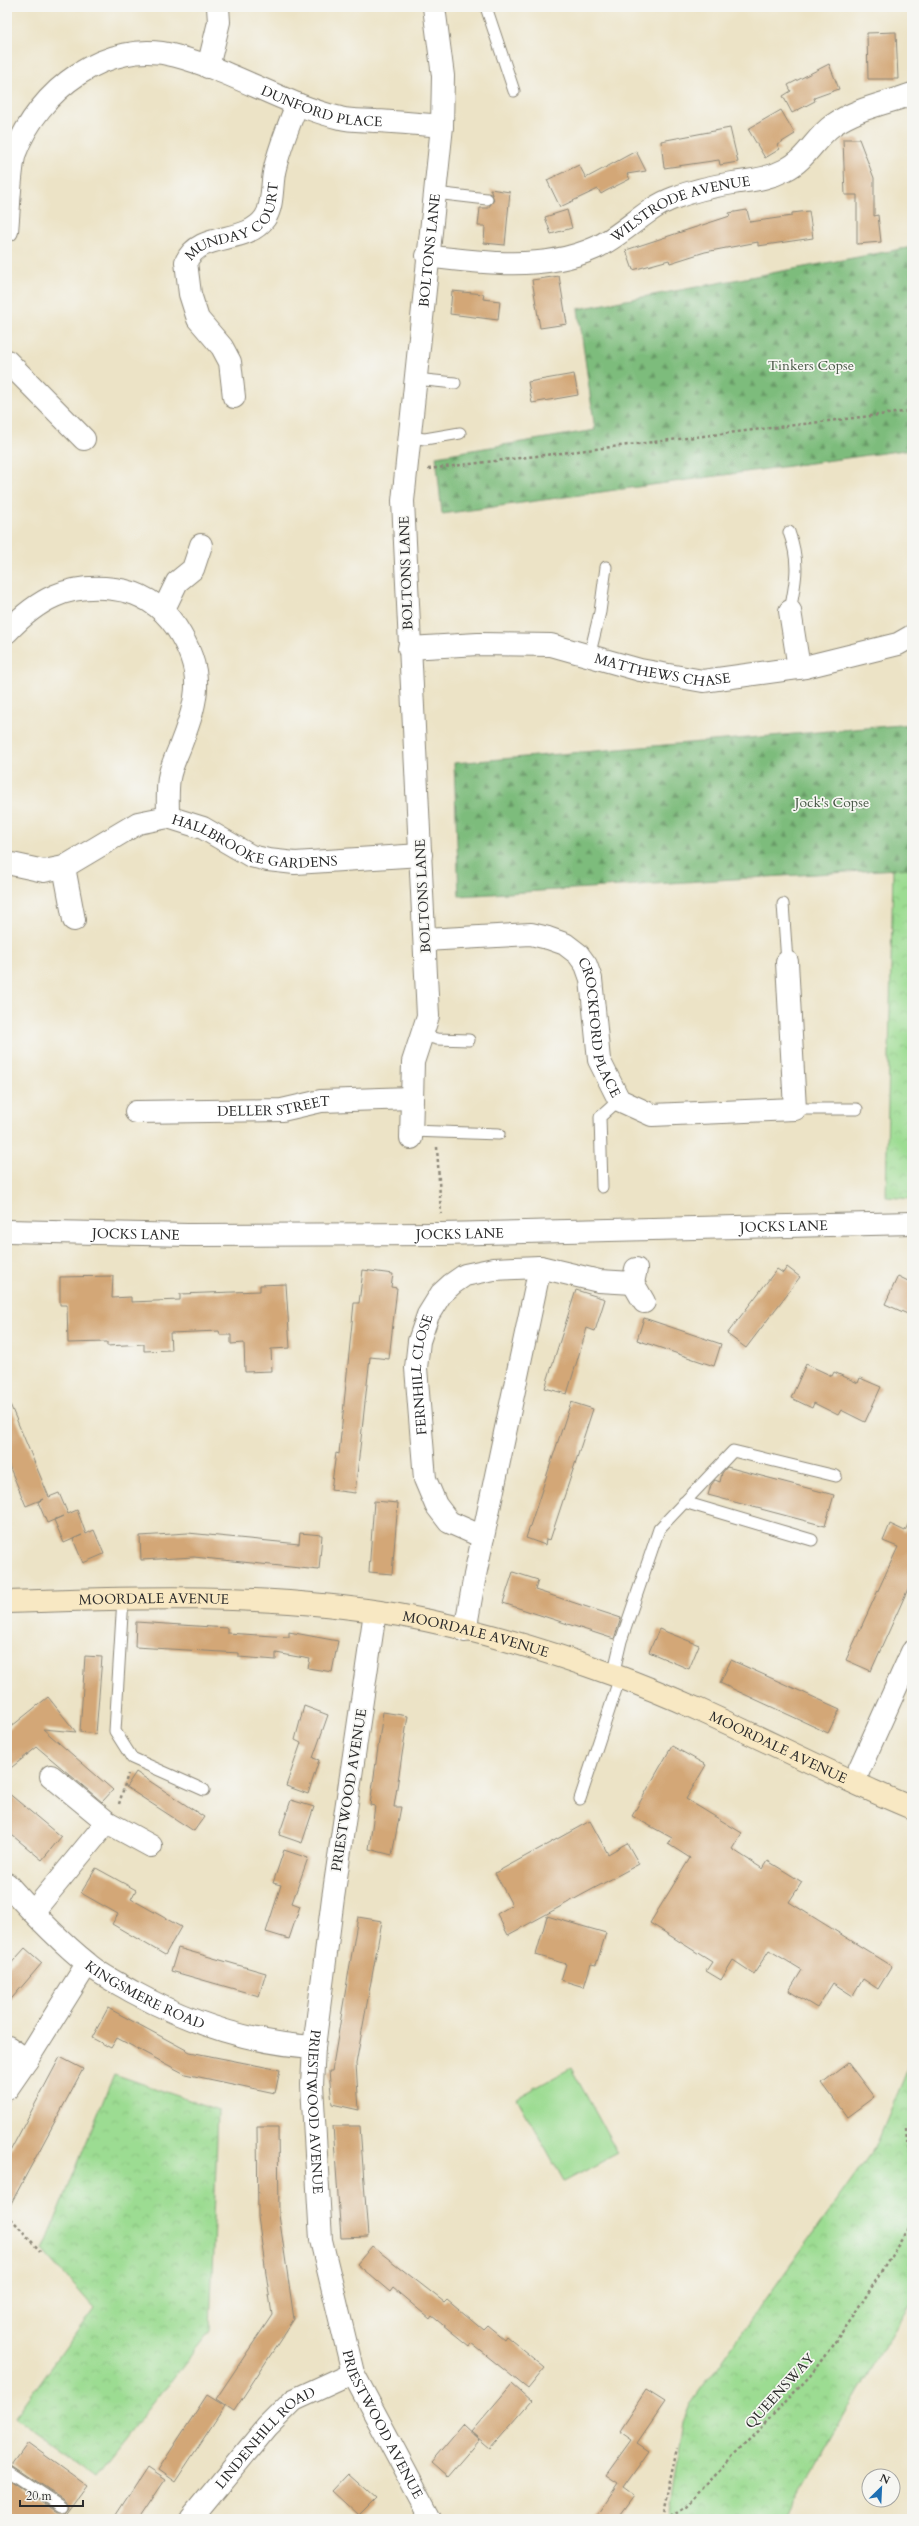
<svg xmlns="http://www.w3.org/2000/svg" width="919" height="2526" font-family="Cardo,serif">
<defs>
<pattern id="forest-firs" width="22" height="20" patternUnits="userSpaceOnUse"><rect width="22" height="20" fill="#7dbc7c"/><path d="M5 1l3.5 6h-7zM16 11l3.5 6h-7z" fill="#679966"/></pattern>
<pattern id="park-crowns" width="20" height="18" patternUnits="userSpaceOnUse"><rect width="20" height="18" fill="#9cdc92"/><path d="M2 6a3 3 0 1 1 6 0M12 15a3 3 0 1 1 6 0" fill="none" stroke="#87bd7e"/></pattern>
</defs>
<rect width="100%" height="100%" fill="#f6f6f2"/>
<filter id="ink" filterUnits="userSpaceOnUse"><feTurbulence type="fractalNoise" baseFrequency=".025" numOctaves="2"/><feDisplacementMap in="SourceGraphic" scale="8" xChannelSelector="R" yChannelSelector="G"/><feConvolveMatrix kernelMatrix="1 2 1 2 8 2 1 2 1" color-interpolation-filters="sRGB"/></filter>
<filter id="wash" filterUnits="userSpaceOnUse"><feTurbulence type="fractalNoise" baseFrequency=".012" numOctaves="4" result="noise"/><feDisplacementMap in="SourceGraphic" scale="16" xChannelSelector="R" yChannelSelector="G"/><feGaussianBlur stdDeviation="0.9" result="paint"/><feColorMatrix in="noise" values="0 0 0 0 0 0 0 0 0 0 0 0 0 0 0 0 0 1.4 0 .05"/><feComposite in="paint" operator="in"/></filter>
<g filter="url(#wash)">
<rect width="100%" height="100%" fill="#ece3c6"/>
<path fill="#9cdc92" stroke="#64845e" d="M571,2068L618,2153L564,2182L517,2098Z"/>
<path fill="url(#forest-firs)" stroke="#547454" d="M912,247V449L442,514L436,456L595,430L578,309Z
M912,724V868L459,896L454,763Z"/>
<path fill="url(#park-crowns)" stroke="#64845e" d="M912,868V1199L886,1197L893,869Z
M912,2059V2300L784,2519H668L683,2422L690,2405L875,2147Z
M114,2074L218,2110L210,2331L96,2476L15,2417L94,2308L43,2250Z"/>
<g id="blocks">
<path fill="#d3a777" d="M896,32L898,79H868L867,33Z
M829,64L839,89L814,98L815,101L792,113L783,96L791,91L788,85Z
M781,110L795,134L777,145L780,149L765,158L748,129Z
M730,128L738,162L720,165L719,160L664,168L661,141Z
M843,139H859L874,178V216L878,215L881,242L857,244V195H845Z
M636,151L646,171L627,174L630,179L606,191L601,194L598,189L560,207L547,180L579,165L586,178Z
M490,189L510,192L505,245L484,243L485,226H478L480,208H488L494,200Z
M567,210L572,228L551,234L545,217Z
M747,210L750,222L792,216V213L809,211L813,238L758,246V242L705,252L670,263L669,260L633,270L626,250L730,216L729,213Z
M559,276L567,324L540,328L532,280Z
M452,291L484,294L483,299L500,301L498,320L450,314Z
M574,374L578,395L532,403L528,382Z
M787,1267L800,1277L746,1348L727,1334L777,1269L783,1273Z
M363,1270L393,1274L391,1287L397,1288L389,1359L370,1357L355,1493L331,1490L336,1453L339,1454L354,1303H359Z
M113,1276L112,1298L131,1297V1302L180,1300V1294L260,1291V1285L286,1284L290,1348L271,1349L272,1371L245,1372L244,1343L231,1344V1335H220L219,1331L170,1333L171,1350L144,1351V1344L107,1346V1342L68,1343L67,1305H60V1277Z
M898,1276L912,1283V1316L885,1304Z
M576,1290L605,1299L595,1331L587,1328L567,1394L545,1388Z
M644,1318L721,1344L714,1366L637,1340Z
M806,1364L832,1376L834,1372L858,1383L860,1378L881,1387L865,1422L841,1410L838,1415L814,1403L812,1408L791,1398Z
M7,1397L49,1497L59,1493L68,1514L77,1510L86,1534L94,1530L104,1554L83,1563L73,1539L82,1535L64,1543L54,1520L63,1516L47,1523L38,1502L43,1499L26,1506L7,1461Z
M571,1402L593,1409L550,1540L546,1539L545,1545L526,1538Z
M727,1467L834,1495L825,1526L708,1495L711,1485L715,1480L720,1482L722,1473Z
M374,1501L398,1503L392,1574L369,1572Z
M912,1515V1580L871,1671L846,1660L898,1547L883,1541L890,1524L905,1531Z
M188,1533L299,1544L300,1533L322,1535L319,1570L194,1557L141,1560L140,1536Z
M513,1572L538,1580L535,1590L621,1618L614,1639L503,1603Z
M136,1622L227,1628V1633L289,1637V1632L338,1641L332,1672L308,1668L310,1659L276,1653V1660L239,1657V1653L135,1647Z
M659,1629L699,1645L689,1669L649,1652Z
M85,1656L102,1657L96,1734L80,1732Z
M731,1660L840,1709L828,1733L720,1683Z
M48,1697L76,1732L43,1729L113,1790L102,1802L37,1747L7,1771V1730Z
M304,1706L328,1715L313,1758L319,1760L308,1794L286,1786L301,1743L295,1740Z
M383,1712L408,1716L394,1807H401L392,1855L369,1849L375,1806L370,1805Z
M672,1746L706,1765L686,1799L742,1833L732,1849L763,1869L768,1861L802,1882L789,1902L892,1966L878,1989L863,1979L853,1996L833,1983L817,2008L789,1991L802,1970L769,1950L754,1974L733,1960L721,1980L706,1971L712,1962L650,1923L690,1858L668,1844L672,1838L632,1816Z
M136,1772L204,1817L194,1831L126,1787Z
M7,1792L61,1837L42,1860L7,1831Z
M291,1800L314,1807L302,1843L279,1835Z
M590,1821L608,1854L627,1843L639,1864L508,1935L497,1914L512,1905L495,1873Z
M284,1850L308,1858L292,1903L300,1906L289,1939L266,1932L281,1885L273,1883Z
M96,1868L136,1890L131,1899L181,1927L165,1955L112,1924L118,1914L81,1893Z
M547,1916L606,1933L596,1965L591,1964L584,1987L561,1980L566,1964L536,1955Z
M358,1917L382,1921L356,2064L359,2110L332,2104L329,2071H332Z
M25,1948L42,1963L7,2004V1968Z
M178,1948L266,1973L259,1996L171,1971Z
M108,2008L190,2052L280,2070L275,2093L185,2074L117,2038L111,2048L92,2038Z
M60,2057L83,2069L7,2211V2157Z
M848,2063L874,2097L847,2117L822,2083Z
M333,2126H360L368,2237L341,2238Z
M257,2127H278L279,2215L294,2319L234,2411L216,2399L272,2315L258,2217Z
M372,2246L444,2302L447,2299L483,2329L487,2325L504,2339L506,2336L545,2368L528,2389L471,2343L469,2346L432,2316L430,2319L393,2288L390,2292L357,2264Z
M512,2384L531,2401L490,2448L471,2432Z
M646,2390L665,2402L637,2443L649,2451L623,2488L634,2496L617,2519H594L618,2484L606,2476L632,2440L619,2431Z
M207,2395L225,2406L175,2482L158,2470Z
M463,2425L479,2440L447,2477L431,2463Z
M28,2443L86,2485L61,2519H7V2478L57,2512H64L68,2507L65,2500L12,2465Z
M147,2468L165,2480L139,2519H114Z
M348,2474L376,2499L359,2516L332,2491Z"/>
</g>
</g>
<g filter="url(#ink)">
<use href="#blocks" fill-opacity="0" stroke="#8c8778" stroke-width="1"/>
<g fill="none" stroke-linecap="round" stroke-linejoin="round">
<g stroke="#8c8778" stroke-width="13">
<path id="lane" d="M486,7L514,91
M435,193L487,199
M415,379L455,383
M409,437L425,439L460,433
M789,532C800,562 796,580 790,611
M589,657L600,612L606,567
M783,904L787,962
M421,1035L437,1039L469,1040
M795,1109H857
M411,1131L499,1134
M602,1187L600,1117L619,1100
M684,1502L812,1540
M123,1598L115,1731L132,1758L204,1790
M613,1675L621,1641L659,1529L733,1451L836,1476
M580,1799L620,1677
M7,2470L61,2506"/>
</g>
<g stroke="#8c8778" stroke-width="24">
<g id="street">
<path d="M208,67L219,22L218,7"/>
<path id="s1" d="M7,231C9,212 10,169 15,153C38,91 107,37 176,56C233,71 283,104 340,118C351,121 364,120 376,121C398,122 420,124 442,126"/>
<path id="s2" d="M427,256C482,263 544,271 595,248C624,235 644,209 674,198C692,191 713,186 733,183C752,180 768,179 785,170C806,160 815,138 833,125C857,108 885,104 912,94"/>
<path d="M7,361L84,439"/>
<path id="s3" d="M234,397L230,362L222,347L198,319L190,294L186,262C200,230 245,246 265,218C274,205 271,183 275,168C280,146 289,125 297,104"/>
<path d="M163,611L177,582L193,569L201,545"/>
<path d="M790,611L799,668"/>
<path d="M7,632C38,599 68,583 114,589C140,592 161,605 176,627C205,671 199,697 181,744C177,755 171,766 169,778C167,791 168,804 168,817"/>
<path id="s4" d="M409,648L478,644L551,645L640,670L703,681L805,667L898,644L912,636"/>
<path id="s5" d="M7,863L44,871L64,867L138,823L168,817L203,828L251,856L268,860L295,863L421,855"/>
<path d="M64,867L74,920"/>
<path id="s6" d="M425,940L531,934L548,938L565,944L578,954L586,965L591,979L599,1060L619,1100L652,1115L795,1109L787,962"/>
<path id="s7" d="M136,1112L282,1110L321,1101L411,1098"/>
<path id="s8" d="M411,1138L413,1062L428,1016L403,501L442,126L443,76L434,7"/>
<path id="s9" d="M7,1231L188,1235L442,1234L912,1223"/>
<path d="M636,1269L633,1283L644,1302"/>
<path id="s10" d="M483,1537L449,1522L436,1505L425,1479L416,1368L419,1341L428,1315L441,1294L452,1284L465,1275L494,1269L540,1267L599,1281L633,1283"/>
<path id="s11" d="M375,1612L333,1898L314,2047L312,2085L321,2240L353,2373L431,2519"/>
<path d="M465,1631L475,1575L540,1267"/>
<path d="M51,1776L107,1822L151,1846"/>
<path d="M854,1781L912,1652"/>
<path id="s12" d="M7,1884C32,1912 58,1940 87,1963C100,1975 118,1983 133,1992C190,2023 249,2043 314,2047"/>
<path d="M33,1912L107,1822"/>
<path d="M8,2047L27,2060"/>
<path d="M7,2089L27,2060L87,1964"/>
<path id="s13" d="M191,2519L267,2427L294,2400L353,2373"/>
</g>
</g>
<g stroke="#8c8778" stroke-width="24">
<g id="secondary">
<path id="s14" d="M7,1602C137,1597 271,1593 399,1615C472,1628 545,1650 614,1675C716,1712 812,1767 912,1808"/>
</g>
</g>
<path stroke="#8c8778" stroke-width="2.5" stroke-dasharray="3 3" stroke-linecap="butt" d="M428,469L912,411
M437,1147L441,1214
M119,1804L128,1774
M907,2128L912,2192
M7,2214L40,2251
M662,2519L677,2448
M665,2519L685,2507L810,2376L853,2317L912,2223"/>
<use href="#lane" stroke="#fff" stroke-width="11"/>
<use href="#street" stroke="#fff" stroke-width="22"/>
<use href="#secondary" stroke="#f8e8c3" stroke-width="22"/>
</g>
</g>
<g text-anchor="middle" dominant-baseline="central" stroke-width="3.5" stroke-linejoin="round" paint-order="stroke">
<g font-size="14" fill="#2b2b2b" stroke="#f6f6f2">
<text stroke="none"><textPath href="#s1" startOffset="439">DUNFORD PLACE</textPath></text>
<text stroke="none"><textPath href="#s2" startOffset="266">WILSTRODE AVENUE</textPath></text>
<text stroke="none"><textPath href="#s3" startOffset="215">MUNDAY COURT</textPath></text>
<text stroke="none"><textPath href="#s8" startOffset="892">BOLTONS LANE</textPath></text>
<text transform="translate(406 573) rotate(-92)">BOLTONS LANE</text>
<text stroke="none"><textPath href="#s4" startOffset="257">MATTHEWS CHASE</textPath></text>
<text stroke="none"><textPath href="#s5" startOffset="267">HALLBROOKE GARDENS</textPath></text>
<text transform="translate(423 896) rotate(-93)">BOLTONS LANE</text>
<text stroke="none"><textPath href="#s6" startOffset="236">CROCKFORD PLACE</textPath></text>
<text stroke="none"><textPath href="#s7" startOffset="138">DELLER STREET</textPath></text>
<text stroke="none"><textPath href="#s9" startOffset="777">JOCKS LANE</textPath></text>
<text stroke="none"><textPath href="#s9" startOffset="129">JOCKS LANE</textPath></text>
<text stroke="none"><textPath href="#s9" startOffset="453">JOCKS LANE</textPath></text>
<text stroke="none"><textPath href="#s10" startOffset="192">FERNHILL CLOSE</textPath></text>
<text stroke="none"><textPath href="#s14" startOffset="147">MOORDALE AVENUE</textPath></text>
<text stroke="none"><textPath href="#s14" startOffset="472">MOORDALE AVENUE</textPath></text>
<text stroke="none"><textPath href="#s14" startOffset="796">MOORDALE AVENUE</textPath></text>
<text transform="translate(349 1790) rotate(-81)">PRIESTWOOD AVENUE</text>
<text stroke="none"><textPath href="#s12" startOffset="179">KINGSMERE ROAD</textPath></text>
<text stroke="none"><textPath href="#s11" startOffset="504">PRIESTWOOD AVENUE</textPath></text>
<text transform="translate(780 2391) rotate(-48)">QUEENSWAY</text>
<text stroke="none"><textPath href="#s11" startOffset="828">PRIESTWOOD AVENUE</textPath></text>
<text stroke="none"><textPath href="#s13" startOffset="111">LINDENHILL ROAD</textPath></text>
</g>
<g font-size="14" fill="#475745" stroke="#f6f6f2">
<text x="811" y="365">Tinkers Copse</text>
<text x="832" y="802">Jock's Copse</text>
</g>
</g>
<rect width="919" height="2526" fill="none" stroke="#f6f6f2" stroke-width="24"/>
<g transform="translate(881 2488) rotate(24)"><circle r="19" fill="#f6f6f2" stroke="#a5a5a2"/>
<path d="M0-3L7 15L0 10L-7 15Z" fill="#1f6fb2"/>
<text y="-6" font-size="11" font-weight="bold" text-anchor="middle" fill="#2b2b2b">N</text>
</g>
<path d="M20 2500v6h63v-6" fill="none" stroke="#2b2b2b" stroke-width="2"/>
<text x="26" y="2500" font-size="12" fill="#2b2b2b" stroke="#f6f6f2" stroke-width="3" paint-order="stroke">20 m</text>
</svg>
